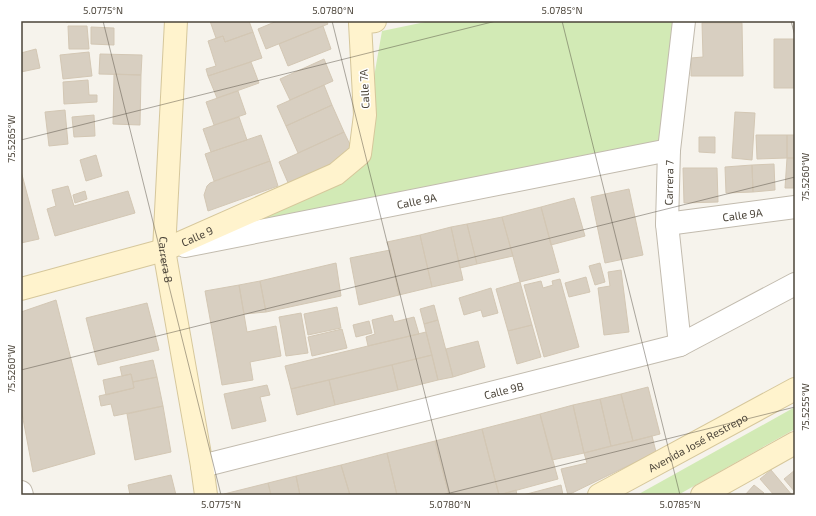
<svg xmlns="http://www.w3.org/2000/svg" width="816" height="516" font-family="'Exo 2',sans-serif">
<rect width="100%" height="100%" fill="#f6f3ec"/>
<path fill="#d2eab5" d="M430,21H684L669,150L164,250L365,157L364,134L382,31Z
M795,407V429L678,495H637Z"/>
<path fill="#d8cfc1" stroke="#d3c7b4" d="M66,21H103L66,22Z
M210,21H249L253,32L225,42L223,36L216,38Z
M277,21H326L328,24L266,49L258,29Z
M702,23H742L743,76H691V58L703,57Z
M68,26H87L89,49H69Z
M323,26L331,49L288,66L279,44Z
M91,27L114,28V45L91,44Z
M253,32L262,58L208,76L206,69L216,66L208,41L223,36L225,42Z
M774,39H795V88H774Z
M36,49L40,68L21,72V53Z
M89,52L92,76L63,79L60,55Z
M100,54L142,55L141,75L99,74Z
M324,59L333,81L290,100L280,79Z
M251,62L259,83L217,98L208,76Z
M114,74L141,75L140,125L113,124Z
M88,80L89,95H97V102L64,104L63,82Z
M324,85L332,105L286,126L277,106Z
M238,91L246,114L214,125L206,102Z
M332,105L344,132L298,153L286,126Z
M65,110L68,144L49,146L45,112Z
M735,112L755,113L752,160L732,158Z
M94,115L95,136L74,137L72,117Z
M239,117L247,140L211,152L203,129Z
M344,132L355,155L289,185L279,162Z
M261,135L270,161L214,181L205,154Z
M756,135H787V158L757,159Z
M787,135H795V158H787Z
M699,137H715V153L699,152Z
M96,155L102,176L86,181L80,160Z
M787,158H795V188H785Z
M270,161L278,186L208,211L204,195L207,186L210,183Z
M774,164L775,190L753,192L752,165Z
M752,165L753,192L726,193L725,167Z
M683,168H717L718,202L684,203Z
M21,171L39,239L21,243Z
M68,186L74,206L128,191L135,213L55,236L47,209L56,206L52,190Z
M629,189L643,255L605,263L591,197Z
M85,191L87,199L75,203L73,195Z
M574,198L585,236L551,245L541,207Z
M541,207L559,272L520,282L502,217Z
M502,217L513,256L477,264L467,224Z
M467,224L477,264L460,268L451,227Z
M451,227L463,280L432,287L420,235Z
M420,235L432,287L399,295L390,250L387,242Z
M390,250L399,295L359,305L350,258Z
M336,263L341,296L266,312L260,281Z
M600,263L605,282L595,285L589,266Z
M621,270L629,332L604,335L598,288L610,286L608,272Z
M586,277L590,292L569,297L565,283Z
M560,279L579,347L544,357L524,285L541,281L543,288L553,285L552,281Z
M260,281L266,312L244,314L239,285Z
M520,282L532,325L508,331L496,289Z
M239,285L247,332L276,326L281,356L250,362L253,380L222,385L205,291Z
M491,288L498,313L483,317L481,310L464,315L459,298Z
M56,300L95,454L33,472L21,408V312Z
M147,303L159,350L98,365L86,318Z
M434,305L438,320L424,324L420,309Z
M337,307L341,328L308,335L304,314Z
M301,313L308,353L286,356L279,317Z
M392,315L394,322L414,317L419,334L368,346L366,337L375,334L372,320Z
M438,320L453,377L438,380L424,324Z
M369,321L372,333L356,337L353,325Z
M532,325L541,357L517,364L508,331Z
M342,329L347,348L312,356L308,337Z
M426,332L432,355L291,389L285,366Z
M478,341L485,367L453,377L446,349Z
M432,355L438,380L398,390L392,365Z
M153,360L157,377L133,382L131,374L122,376L120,367Z
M392,365L398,390L335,405L329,380Z
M131,374L134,388L106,395L103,380Z
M157,377L163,406L114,416L111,404L101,406L99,396L134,388L133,382Z
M329,380L335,405L297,415L291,389Z
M267,385L270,395L260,397L266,421L232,429L224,394Z
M648,387L660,434L633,441L621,394Z
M621,394L633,441L611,446L600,399Z
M600,399L611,446L584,453L573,405Z
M573,405L584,453L552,460L540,414Z
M163,406L171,452L135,460L127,414Z
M540,414L558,479L499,495L482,429Z
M482,429L499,495H449L435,441Z
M652,436L656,452L568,495L561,469L587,463L584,453Z
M435,441L449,495H397L387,453Z
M387,453L397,495H350L341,465Z
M341,465L350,495H300L296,476Z
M771,470L792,495H774L760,479Z
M795,470V492L784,479Z
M171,475L176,495H130L128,485Z
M296,476L300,495H271L268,483Z
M268,483L271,495H224V494Z
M561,485L563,495H523Z
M754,485L764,493L762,495H745Z
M516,490L517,495H499Z"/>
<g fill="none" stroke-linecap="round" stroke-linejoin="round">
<g stroke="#c2bbae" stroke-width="24">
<g id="street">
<path id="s1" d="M667,224L795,207"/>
<path id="s2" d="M185,246L669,150"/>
<path id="s3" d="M680,345L667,224L669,150L684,21"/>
<path id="s4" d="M202,466L680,345L795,284"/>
<path d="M21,492L22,495"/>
</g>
</g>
<g stroke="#d6c79b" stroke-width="24">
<g id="secondary">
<path id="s5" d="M176,21L164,250L202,466L206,495"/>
<path id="s6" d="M21,289L164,250L336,174L360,154L365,115L360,23L375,21"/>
<path id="s7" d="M599,495L795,389"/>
<path d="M702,495L795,443"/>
</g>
</g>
<use href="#street" stroke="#fff" stroke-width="22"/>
<use href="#secondary" stroke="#fff3cd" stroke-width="22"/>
</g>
<path fill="none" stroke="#4b4439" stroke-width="1" stroke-opacity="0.45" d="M103,21L221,495M332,21L450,495M562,21L680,495M791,21L795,36M21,140L496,21M21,370L795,177M442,495L795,407"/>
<g text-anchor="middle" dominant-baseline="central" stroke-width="3" stroke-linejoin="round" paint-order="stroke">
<g font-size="11" fill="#4b4439" stroke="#fff">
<text transform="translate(364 89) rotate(-93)">Calle 7A</text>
<text stroke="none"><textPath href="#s3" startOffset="163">Carrera 7</textPath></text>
<text stroke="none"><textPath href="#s2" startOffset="236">Calle 9A</textPath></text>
<text stroke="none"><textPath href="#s1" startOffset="76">Calle 9A</textPath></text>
<text stroke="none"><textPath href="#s6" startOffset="184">Calle 9</textPath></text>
<text stroke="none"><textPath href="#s5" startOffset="239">Carrera 8</textPath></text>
<text stroke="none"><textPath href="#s4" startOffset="311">Calle 9B</textPath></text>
<text stroke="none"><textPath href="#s7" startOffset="112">Avenida José Restrepo</textPath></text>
</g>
</g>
<rect width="816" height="516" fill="none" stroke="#ffffff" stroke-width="44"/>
<rect x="22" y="22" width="772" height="472" fill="none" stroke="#4b4439" stroke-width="1.5"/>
<g font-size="10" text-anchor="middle" fill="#4b4439">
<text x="103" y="14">5.0775°N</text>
<text x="333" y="14">5.0780°N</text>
<text x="562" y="14">5.0785°N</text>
<text transform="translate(11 139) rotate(-90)" y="4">75.5265°W</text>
<text transform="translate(805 177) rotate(-90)" y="4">75.5260°W</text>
<text transform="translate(11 369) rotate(-90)" y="4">75.5260°W</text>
<text transform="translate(805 407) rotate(-90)" y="4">75.5255°W</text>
<text x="221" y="508">5.0775°N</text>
<text x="450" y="508">5.0780°N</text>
<text x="680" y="508">5.0785°N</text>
</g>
</svg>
